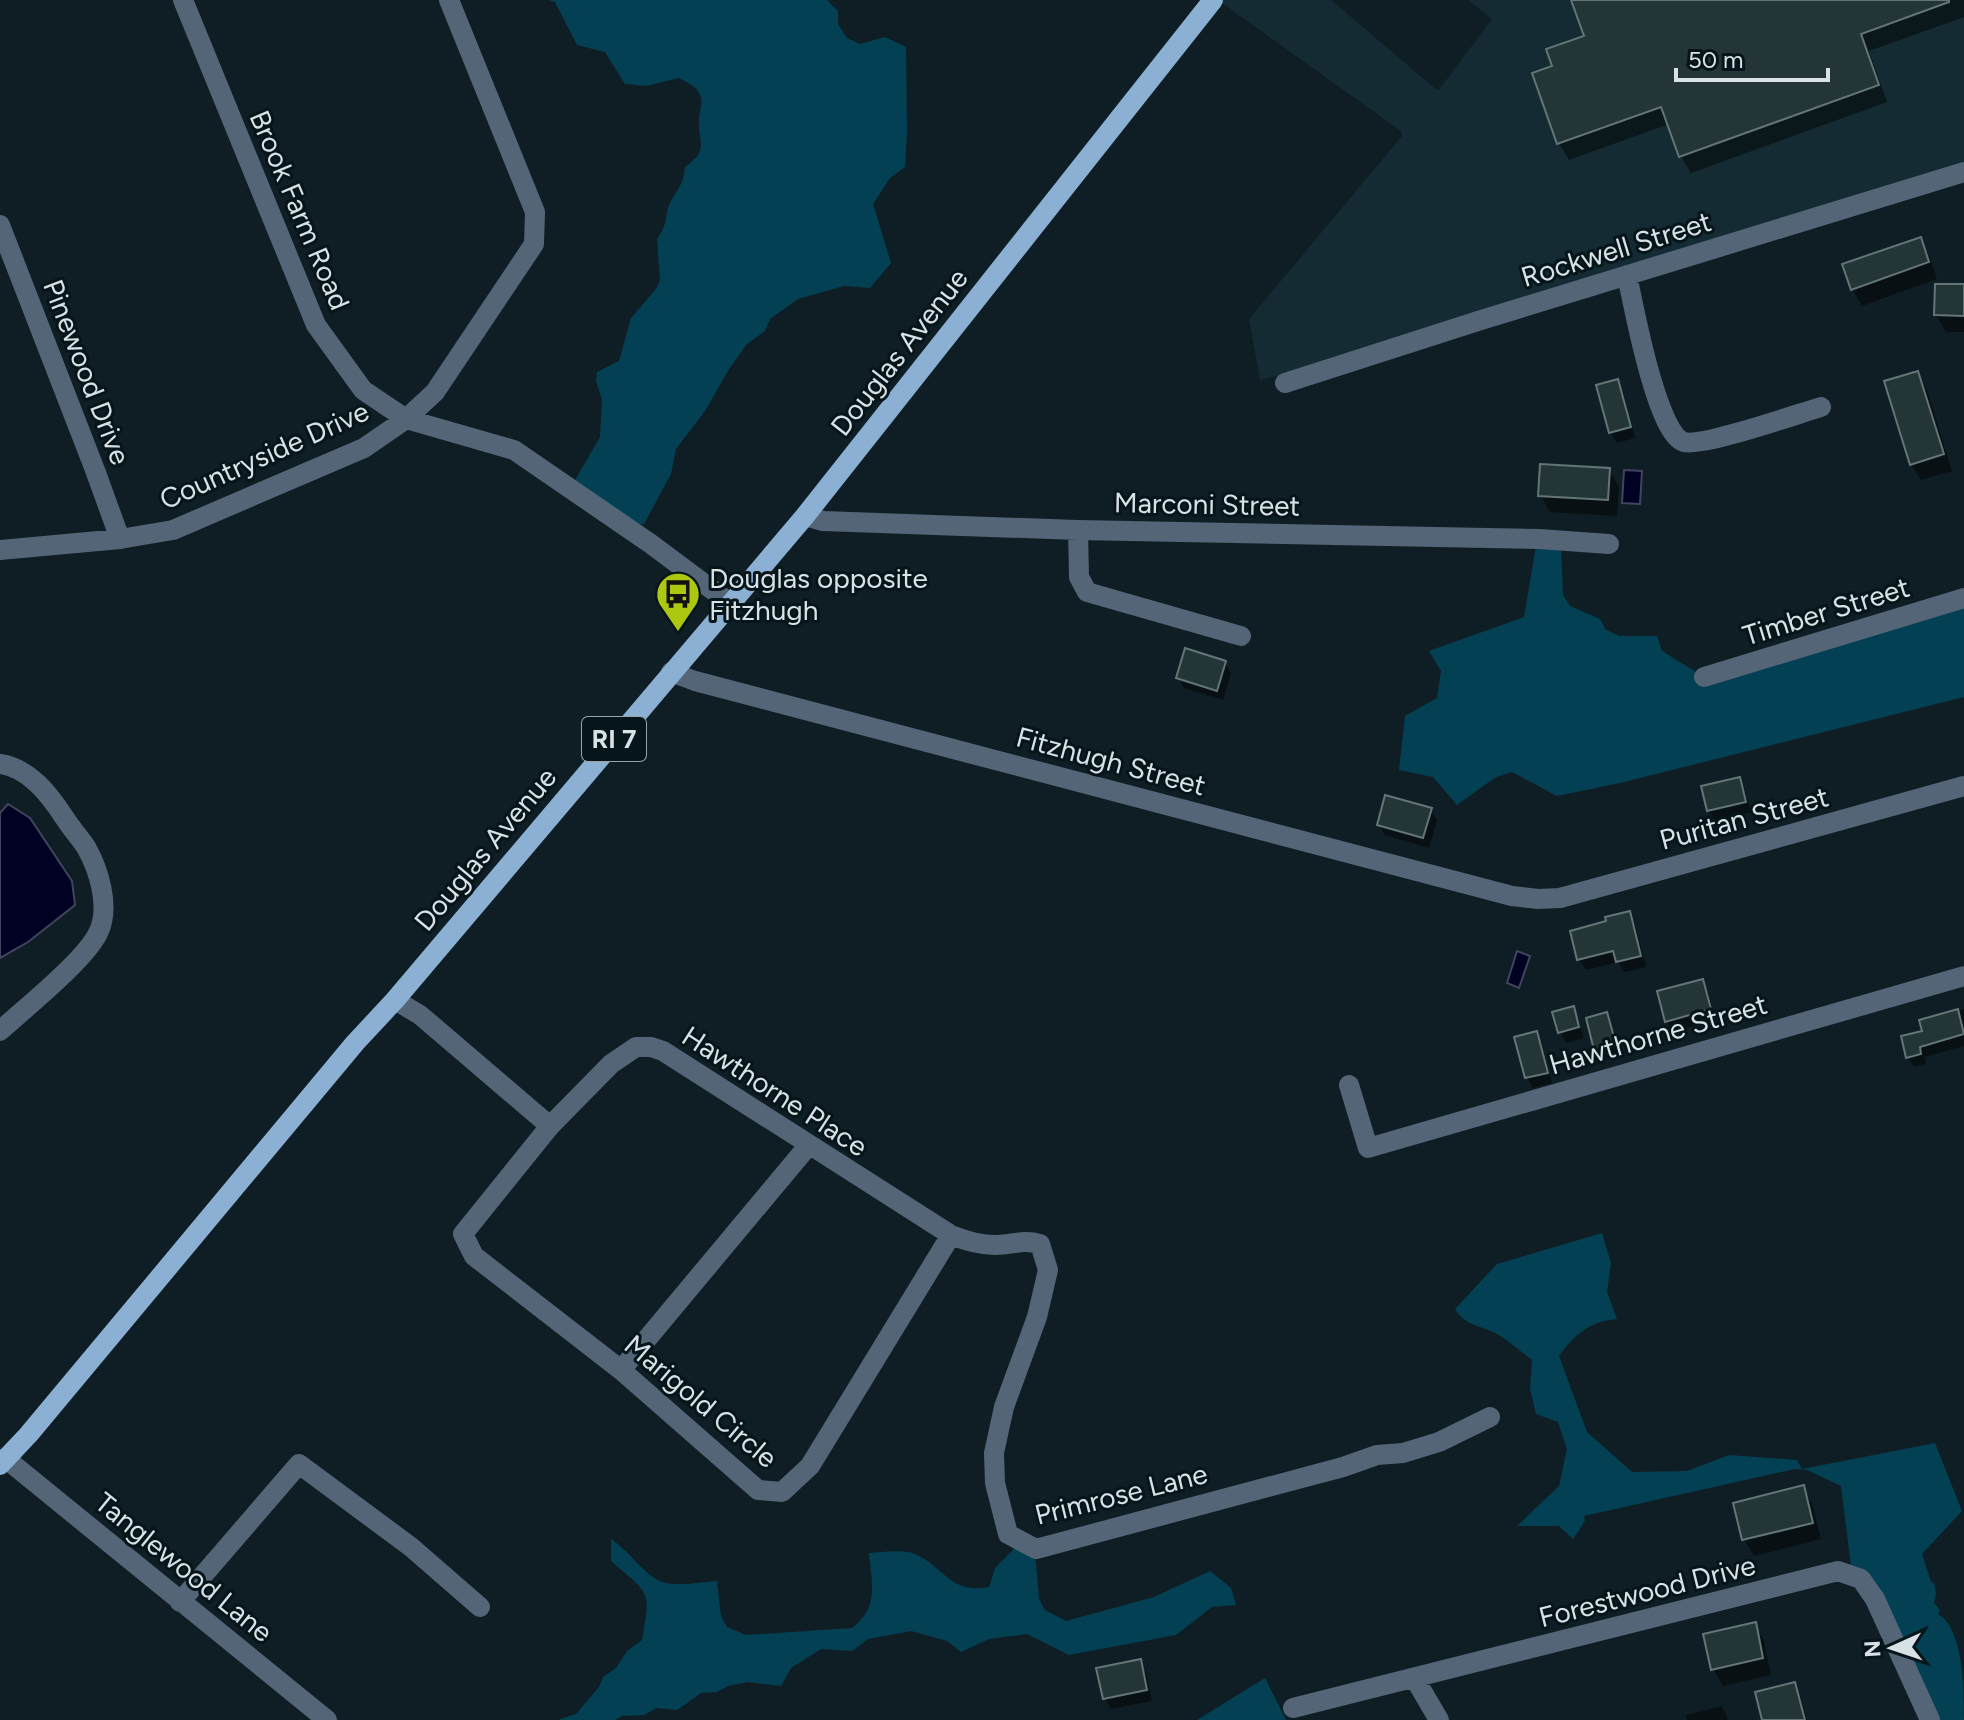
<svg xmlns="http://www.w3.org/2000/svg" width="1964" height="1720" font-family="Figtree,sans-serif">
<rect width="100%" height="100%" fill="#0f1e24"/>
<path fill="#142b34" d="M1218,0H1331L1438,91L1492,19L1468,0H1964V170L1406,345L1260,380L1249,319L1402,136L1401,131Z"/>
<path fill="#044053" d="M549,0H827L838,11V24L847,38L860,44L885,37L906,47L907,132L905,167L890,178L873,204L891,263L870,288L844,286L798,299L770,319L765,331L747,344L729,369L705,411L676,449L671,474L644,524H639L574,482L600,437L602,399L596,381L597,372L619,361L631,318L656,289L660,280L657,239C669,223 664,216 670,203C678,187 683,187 685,167C711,148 697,143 699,117C700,108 704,101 699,93C695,85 686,82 679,78L646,86L625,84L605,52L577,45L555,2Z
M1537,540L1561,542L1563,595L1570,606L1600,619L1606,630L1620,636H1657L1662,651L1704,677L1964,601V697L1620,783L1557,796L1512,772L1496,777L1457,805L1433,777L1399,770L1405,716L1437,698L1441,671L1429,651L1524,617Z
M1602,1233L1611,1263L1607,1292L1617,1319C1590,1321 1574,1335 1559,1356L1587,1432L1632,1472L1687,1471L1729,1455L1797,1460L1802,1469L1935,1443L1962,1511L1922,1554L1931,1582L1934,1583L1936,1593L1934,1603L1940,1610L1938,1614C1964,1629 1964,1690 1964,1720H1932L1851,1566L1841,1486L1807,1470L1795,1469L1584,1516L1585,1521L1573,1539L1559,1526H1517L1559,1486L1567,1449L1558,1422L1536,1414L1530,1389L1532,1360C1520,1351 1507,1339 1493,1332C1480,1326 1463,1324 1455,1309L1497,1264Z
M611,1539C628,1550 638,1567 654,1578C670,1589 699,1582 717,1581L721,1616L727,1627L746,1635L852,1628C879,1607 872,1584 869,1553C883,1552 902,1549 915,1554C946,1568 949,1594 989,1587L995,1568L1020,1543L1035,1551L1039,1599L1045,1610L1066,1621L1154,1597L1210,1571L1231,1588L1236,1605L1212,1607L1176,1635L1069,1655L1027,1634L989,1639L961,1652L947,1641L911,1631L868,1639L852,1651L821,1649L791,1668L781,1686L748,1682L728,1686L717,1692L701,1693L677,1710L657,1708L644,1715L622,1716L615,1720H558L576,1714L599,1687L603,1677L616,1668L627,1651L642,1640C651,1589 650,1595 611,1561Z
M1265,1678L1286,1720H1197Z"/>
<path fill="#010124" stroke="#42445e" stroke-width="2" d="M1624,470L1642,471L1640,504L1622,503Z
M8,804L30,818L72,881L75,905L28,942L0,958V813Z
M1517,951L1530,956L1519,988L1507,983Z"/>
<path fill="#0007" d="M1573,0H1964V17L1869,51L1887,102L1691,173L1681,156L1669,124L1569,160L1559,143L1555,67L1587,37Z
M1920,239L1929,256L1937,279L1862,306L1852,289Z
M1964,286V332H1946L1936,315Z
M1917,373L1927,390L1952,471L1921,480L1911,464Z
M1617,382L1623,392L1635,438L1617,443L1611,433Z
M1609,470L1619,487L1617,516L1550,512L1540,495Z
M1225,663L1231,674L1223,700L1184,688L1178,677Z
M1739,779L1745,790L1751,812L1715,821L1709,810Z
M1431,810L1437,821L1429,848L1385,835L1379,825Z
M1629,913L1635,924L1646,967L1624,972L1618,962L1586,970L1579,959L1608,923Z
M1702,981L1708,992L1716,1020L1673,1032L1667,1021Z
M1573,1009L1584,1038L1566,1043L1560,1032Z
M1964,1009V1046L1924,1057L1926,1064L1914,1067L1908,1057L1925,1032L1921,1022Z
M1606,1014L1612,1025L1620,1055L1602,1060L1596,1049Z
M1536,1033L1542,1044L1552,1083L1533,1088L1527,1078Z
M1803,1487L1812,1504L1821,1539L1754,1556L1744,1539Z
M1755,1625L1764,1641L1771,1675L1723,1686L1713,1669Z
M1140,1662L1146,1672L1152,1701L1111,1709L1105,1698Z
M1794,1684L1800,1695L1807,1720H1764Z
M1722,1706L1728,1720H1687L1686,1715Z"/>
<path fill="#243537" stroke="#627577" stroke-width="2" d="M1571,0H1949V2L1861,34L1879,85L1679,157L1661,107L1557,144L1532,73L1552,66L1546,49L1584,36Z
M1921,237L1929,262L1851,290L1842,264Z
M1935,284H1964V316L1934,315Z
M1918,371L1944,454L1910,465L1884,381Z
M1618,379L1631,427L1609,433L1596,385Z
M1540,464L1610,468L1608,500L1538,496Z
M1185,648L1226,661L1217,691L1176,678Z
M1740,777L1746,802L1707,811L1701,786Z
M1385,795L1432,808L1423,838L1377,825Z
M1630,911L1641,956L1616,962L1613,951L1577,960L1570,931L1606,921L1605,917Z
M1703,979L1711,1009L1665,1022L1657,991Z
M1574,1006L1579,1027L1558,1033L1552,1012Z
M1958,1009L1964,1034L1920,1047L1921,1054L1906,1058L1901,1036L1922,1031L1919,1020Z
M1607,1012L1616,1044L1594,1050L1586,1018Z
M1537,1031L1548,1073L1525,1078L1514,1037Z
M1804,1485L1813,1523L1742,1540L1733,1503Z
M1756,1622L1763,1658L1711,1670L1703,1634Z
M1141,1659L1147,1690L1103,1699L1096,1668Z
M1795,1682L1805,1720H1762L1755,1692Z"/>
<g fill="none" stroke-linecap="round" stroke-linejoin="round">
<path stroke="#536576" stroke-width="20" d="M183,0L316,325L363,390L406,419L514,450L651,544L730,603
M0,225L95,470L120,539
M1627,275C1633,303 1657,435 1684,442C1703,447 1797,414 1821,407
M1285,383L1478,321L1964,172
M805,516L823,521L1078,530L1539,539L1609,544
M1078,530L1079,577L1087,592L1241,636
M0,550L120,539L173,530L364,448L406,419L435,392L534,244L535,212L449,0
M671,672L695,681L1512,896L1538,899L1560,898L1964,786
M1704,677L1964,598
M0,764C29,768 49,794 64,817C71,828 79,837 86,847C99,870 110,906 99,931C88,958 24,1009 0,1031
M395,1000L420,1015L550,1126
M1349,1085L1368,1148L1964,976
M951,1235L810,1466L782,1492L758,1490L621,1370L474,1256L463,1234L550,1126L611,1064L636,1047H651L663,1051L951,1235C966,1241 979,1245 995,1245C1012,1245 1023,1239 1040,1244L1048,1270L1037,1317L1004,1407L994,1453L995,1483L1008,1534L1036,1549L1343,1467L1377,1455L1403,1453L1439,1442L1490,1417
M621,1370L808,1146
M5,1458L327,1720
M180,1602L299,1464L411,1547L480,1607
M1415,1679L1439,1720
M1293,1708L1838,1571L1861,1579L1875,1599L1930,1720"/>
<path stroke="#8bb0d3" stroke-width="20" d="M0,1465L29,1434L355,1043L395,1000L805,516L1213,0"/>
</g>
<defs>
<g id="bus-pin" transform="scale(2.3)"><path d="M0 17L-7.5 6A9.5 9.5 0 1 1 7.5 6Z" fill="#adc60f" stroke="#06151a"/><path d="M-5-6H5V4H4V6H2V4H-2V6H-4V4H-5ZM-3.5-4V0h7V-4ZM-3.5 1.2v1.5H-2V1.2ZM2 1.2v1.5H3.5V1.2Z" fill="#111"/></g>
</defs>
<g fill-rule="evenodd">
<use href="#bus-pin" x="678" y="594"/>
</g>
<g text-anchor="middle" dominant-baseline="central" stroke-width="6" stroke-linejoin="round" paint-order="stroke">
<rect fill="#06151a" stroke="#99a4a9" stroke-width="2" x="582" y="717" width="64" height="44" rx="6"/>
<g font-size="26" font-weight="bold" fill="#d8e1e6">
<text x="614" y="739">RI 7</text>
</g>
<g font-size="28" fill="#d8e1e6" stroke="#06151a">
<text transform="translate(300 210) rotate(67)">Brook Farm Road</text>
<text transform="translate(1616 249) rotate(-17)">Rockwell Street</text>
<text transform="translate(899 352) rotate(-52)">Douglas Avenue</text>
<text transform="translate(87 372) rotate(69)">Pinewood Drive</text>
<text transform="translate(264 455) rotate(-24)">Countryside Drive</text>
<text transform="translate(1207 504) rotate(1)">Marconi Street</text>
<text transform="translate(1826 611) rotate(-17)">Timber Street</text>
<text transform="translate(1111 761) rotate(15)">Fitzhugh Street</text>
<text transform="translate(1744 818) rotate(-15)">Puritan Street</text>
<text transform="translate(485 849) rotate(-50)">Douglas Avenue</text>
<text transform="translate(1658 1034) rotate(-16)">Hawthorne Street</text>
<text transform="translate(775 1091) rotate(33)">Hawthorne Place</text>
<text transform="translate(701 1401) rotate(40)">Marigold Circle</text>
<text transform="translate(1121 1494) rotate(-14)">Primrose Lane</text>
<text transform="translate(184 1567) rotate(39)">Tanglewood Lane</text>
<text transform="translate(1647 1591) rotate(-14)">Forestwood Drive</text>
</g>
<g font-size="28" fill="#d8e1e6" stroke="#06151a" text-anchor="start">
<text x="709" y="578">Douglas opposite<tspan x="709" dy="32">Fitzhugh</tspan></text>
</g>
</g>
<g transform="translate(1892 1648) rotate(267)" stroke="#06151a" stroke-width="6" paint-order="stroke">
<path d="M0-6L14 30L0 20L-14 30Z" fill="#d8e1e6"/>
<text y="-12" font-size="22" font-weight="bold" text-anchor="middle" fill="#d8e1e6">N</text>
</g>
<path d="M1676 68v12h152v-12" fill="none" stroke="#d8e1e6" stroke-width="4"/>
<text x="1688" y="68" font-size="24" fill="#d8e1e6" stroke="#06151a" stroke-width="6" paint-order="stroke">50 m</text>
</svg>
